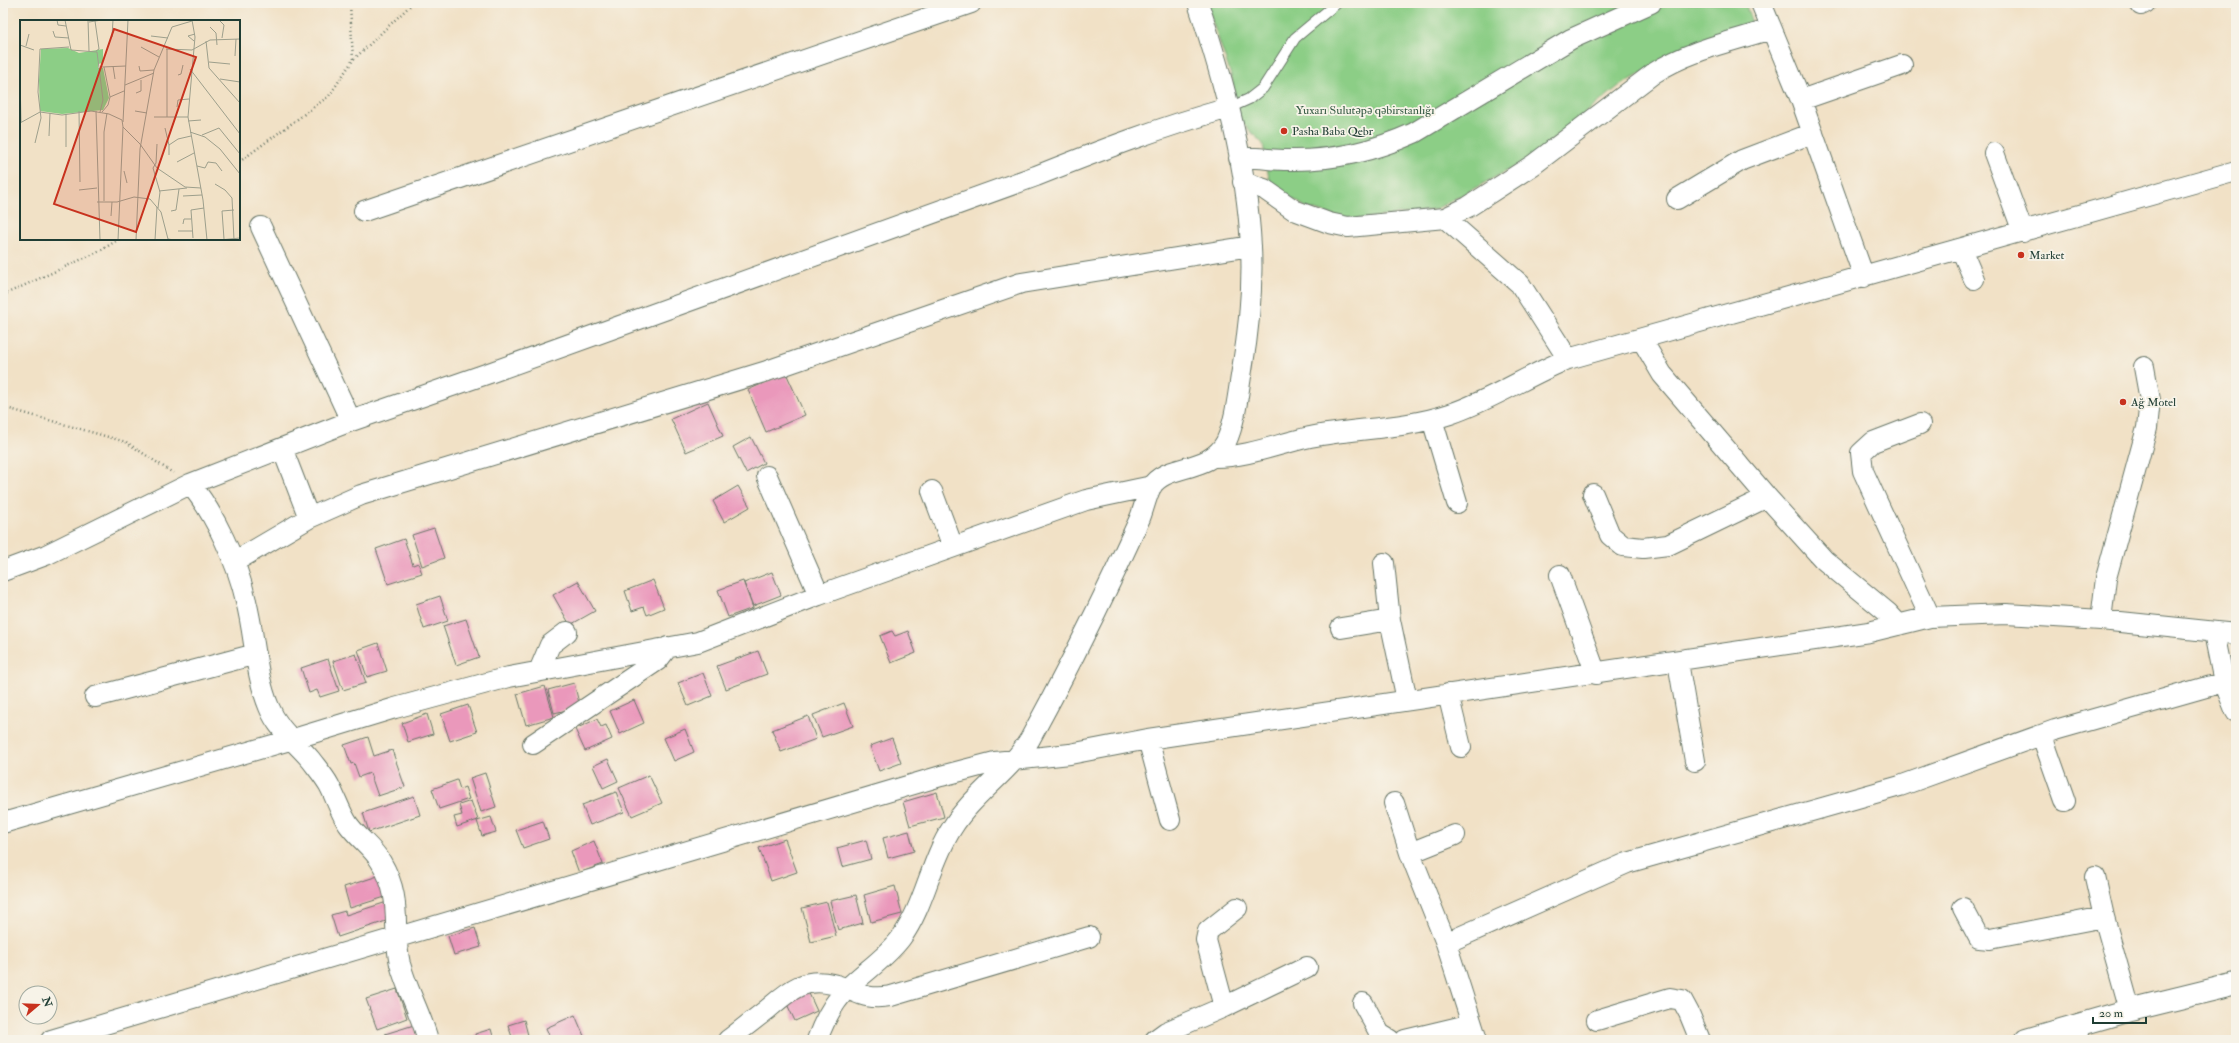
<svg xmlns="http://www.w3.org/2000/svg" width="2239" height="1043" font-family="'IM FELL Double Pica',serif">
<rect width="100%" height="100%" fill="#f7f3e8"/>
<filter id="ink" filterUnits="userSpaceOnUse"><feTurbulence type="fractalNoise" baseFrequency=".025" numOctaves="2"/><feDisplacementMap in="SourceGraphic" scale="8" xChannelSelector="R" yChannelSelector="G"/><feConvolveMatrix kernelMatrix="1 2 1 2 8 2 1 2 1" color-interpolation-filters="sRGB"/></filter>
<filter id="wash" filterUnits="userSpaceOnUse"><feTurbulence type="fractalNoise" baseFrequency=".012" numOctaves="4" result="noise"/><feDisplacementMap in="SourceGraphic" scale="16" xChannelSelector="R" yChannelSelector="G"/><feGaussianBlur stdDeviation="0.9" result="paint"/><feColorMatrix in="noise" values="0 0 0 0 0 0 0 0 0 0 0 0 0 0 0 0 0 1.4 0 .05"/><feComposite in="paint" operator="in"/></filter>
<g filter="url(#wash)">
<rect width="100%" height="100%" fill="#f1e1c6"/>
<path fill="#8cce86" stroke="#56865d" d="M1206,3H1745L1752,23L1671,57L1619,86L1529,159L1434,210L1351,220L1307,208L1270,184L1263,144L1238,118L1232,78Z"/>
<g id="blocks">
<path fill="#ea98bb" d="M786,373L805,415L766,432L748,390Z
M708,402L723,436L686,452L671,419Z
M751,437L764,463L746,473L733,447Z
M738,486L750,507L724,522L713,501Z
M434,528L444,558L422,566L412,535Z
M404,539L413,565L418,563L422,573L388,584L376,549Z
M772,572L781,595L753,606L744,583Z
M653,580L664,608L647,615L644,607L632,611L625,591Z
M578,581L595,611L570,625L553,595Z
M743,581L753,608L728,617L718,590Z
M440,596L448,621L424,629L416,604Z
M466,619L479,657L456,665L443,626Z
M892,631L895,636L908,631L916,653L891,663L880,636Z
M378,643L387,671L367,677L358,650Z
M758,651L767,674L726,689L717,666Z
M356,654L366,683L343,690L333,661Z
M328,659L339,691L320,697L317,690L309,693L301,668Z
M703,673L712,696L688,706L678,683Z
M574,683L580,707L554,713L548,690Z
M545,686L554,717L526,725L517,694Z
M634,700L644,723L620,734L610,711Z
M844,703L853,726L822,737L813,715Z
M468,705L477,732L450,741L441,714Z
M427,714L433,734L408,742L402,723Z
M808,716L816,739L781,752L772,730Z
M597,719L601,727L606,725L612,739L585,751L575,729Z
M685,729L694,752L674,761L664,738Z
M368,737L374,756L392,750L405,787L378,796L370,773L359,777L354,763L351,764L344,745Z
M892,738L901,763L879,771L870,746Z
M608,759L618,781L603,788L593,766Z
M485,773L496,807L481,812L470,778Z
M649,775L662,803L632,816L619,788Z
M457,780L460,789L465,787L469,799L439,809L432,789Z
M616,792L624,812L590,825L582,805Z
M937,792L944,817L910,826L903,802Z
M414,796L420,815L369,832L363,813Z
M471,801L478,820L457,827L454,817L462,815L459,805Z
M491,817L496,832L482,836L477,821Z
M543,821L549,839L523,848L516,830Z
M909,831L914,851L888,858L883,838Z
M785,839L797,872L771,881L759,848Z
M866,840L871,859L842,867L837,848Z
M594,841L603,864L579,873L571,851Z
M378,876L385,897L350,908L344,887Z
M895,886L902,914L871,922L864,895Z
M856,895L863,923L838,930L830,901Z
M387,902L392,919L338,937L331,915L345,911L346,915Z
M827,902L836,936L811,942L802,908Z
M475,928L481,947L454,955L448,936Z
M397,989L407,1018L377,1029L366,999Z
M807,989L817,1011L795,1021L785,1000Z
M575,1015L584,1036L575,1040H551L546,1028Z
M524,1020L529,1039L513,1040L508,1025Z
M414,1025L419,1040H387L385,1034Z
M491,1029L494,1040H476L475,1034Z
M473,1036L474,1040H461Z"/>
</g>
</g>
<g filter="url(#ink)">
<use href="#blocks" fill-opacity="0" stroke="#687667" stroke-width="1"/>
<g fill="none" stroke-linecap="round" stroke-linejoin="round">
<g stroke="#687667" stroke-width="12">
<path id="lane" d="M1229,108L1249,99L1263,88L1295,38L1337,3"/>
</g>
<g stroke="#687667" stroke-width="22">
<path id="street" d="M1761,3L1801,100L1864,277
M2141,5L2145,3
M1801,100L1902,65
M1994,153L2023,232
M1239,158C1256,157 1272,160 1288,160C1332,161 1374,151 1414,133L1571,39L1651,3
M1243,182L1264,189L1294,210L1329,223L1348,227L1445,218L1468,207L1533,165L1654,73C1690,50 1730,42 1771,29
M1677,199L1742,160L1813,133
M364,211L971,3
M1445,218L1520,284L1568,359
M261,227L351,421
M1961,249L1974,279
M1642,340L1662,374L1767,497L1824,560L1888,613L1899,625
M1432,419L1457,503
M1920,424L1873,442L1861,453L1863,471L1930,617
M282,448L309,518
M1215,457C1247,457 1278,444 1310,437C1356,428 1404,429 1450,414C1492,400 1528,375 1568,359L2236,171
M767,476L819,595
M190,484C214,512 238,564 246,601C255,635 255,674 269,707C278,730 296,742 311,760C317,768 324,776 329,785C336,798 340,812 348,824C358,838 373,848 381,862C404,901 391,925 400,964C407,990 421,1014 428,1040
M932,491L953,547
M1593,494L1610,535L1623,546L1643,548L1668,545L1767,497
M234,562L309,518L361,495L767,371L1021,283L1251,246
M1384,563L1390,620L1407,700
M3,571L46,555L190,484L351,421L492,372L1036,176C1101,150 1161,127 1229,108
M1560,575L1596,674
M2101,620L2106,578L2147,428L2150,400L2144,367
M1341,628L1390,620
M2214,633L2224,682L2236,712
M1678,662L1695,761
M539,671L550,645L567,632
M1448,694L1461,747
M95,697L256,654
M2042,736L2065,801
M1148,739L1170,820
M533,744L658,660L668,647
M1394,803L1410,853L1446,943L1477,1040
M3,823L290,740L395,708L509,677L698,642L819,595L1086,500L1152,486
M1410,853L1455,835
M2095,877L2104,917L2130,1010
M1963,908L1979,938L1990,939L2104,917
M1446,943L1627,863L1900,786L2055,730L2224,682
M1363,1003L1380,1034L1390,1040
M1224,1007L1206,940L1208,931L1237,908
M1597,1020L1670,998L1682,1000L1689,1013L1700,1040
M51,1040L941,776L995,762L1070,754L1148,739L1869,632L1930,617L2006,614L2101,620L2236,634
M728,1040C740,1031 752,1021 764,1012C785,995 801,976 832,984C858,990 861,1001 891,996L1089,937
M817,1040C824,1021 833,1002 848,988C865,971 886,958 901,938C925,905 930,862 952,828C973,794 1009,773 1030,739C1060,684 1089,627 1116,570C1124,553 1132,536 1140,518C1144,508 1146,497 1151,487C1165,463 1209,474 1226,442C1236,420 1238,393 1242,370C1249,329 1253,288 1251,247C1247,165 1224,81 1198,3
M1155,1040L1166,1032L1224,1007L1307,967
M1405,1040L1472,1024
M2078,1040L2080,1024"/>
</g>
<g stroke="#687667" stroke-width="24">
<path id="secondary" d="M2026,1040L2130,1010L2236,984"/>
</g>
<path stroke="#687667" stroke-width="2.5" stroke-dasharray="1 3" stroke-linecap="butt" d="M354,59L413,3
M239,162L329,96L353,60L350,3
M3,295L100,251L119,239
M3,407L126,442L173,473"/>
<use href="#lane" stroke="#fff" stroke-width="10"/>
<use href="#street" stroke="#fff" stroke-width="20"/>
<use href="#secondary" stroke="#fff" stroke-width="22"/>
</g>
</g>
<g fill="#c8321e" stroke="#f7f3e8" stroke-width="1.5">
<circle cx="1284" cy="131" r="4"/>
<circle cx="2021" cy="255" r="4"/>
<circle cx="2123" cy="402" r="4"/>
</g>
<g text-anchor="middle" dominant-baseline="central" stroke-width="3.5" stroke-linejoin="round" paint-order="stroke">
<g font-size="12" fill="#355a44" stroke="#f7f3e8">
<text x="1365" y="110">Yuxarı Sulutəpə qəbirstanlığı</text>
</g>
<g font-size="12" fill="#1f3d34" stroke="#f7f3e8" text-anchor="start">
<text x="1292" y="131">Pasha Baba Qebr</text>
<text x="2029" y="255">Market</text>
<text x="2131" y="402">Ağ Motel</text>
</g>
</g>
<g transform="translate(20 20)">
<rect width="220" height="220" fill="#f1e1c6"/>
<path d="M48,28L59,33L83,29V43L78,44V48H83L89,78L83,90L42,94L20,91L19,60L21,29Z" fill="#8cce86"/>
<path fill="none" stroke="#9d9f8c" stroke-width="1" d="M37,0L38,5L46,6M45,0L51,30L77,32L83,80L80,92M68,0L69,31M172,0L175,17L168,97L183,180L187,220M199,0L204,5L202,18M75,1L79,29L76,31M69,2L82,0M190,7L196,13L197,25M33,11L35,17L49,18M131,16L148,18M92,17L93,0M174,21L168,16L175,14M186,21L189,48L220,83M0,25L14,30M6,26L9,14M121,27L139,37M146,29L172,30M172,30L190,20L220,19M215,36L216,19M189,42L210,44M93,46L95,59M119,46L120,51L134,50M82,47L106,46M170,49L220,114M158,55L161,54L163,45M0,57L1,102M200,59L220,62M105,65L134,53M116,73L121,71V60M90,77L104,71M157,87L158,80L169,79M59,91L60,162M76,91L80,220M115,91L127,93M82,92L88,85L90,77L84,47M46,94V127M134,97H168M147,97V29M168,101L181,100M103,102L108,0M0,103L20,92L42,95L71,91L89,94L102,100L103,107L120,124L137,148L165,167L181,168M145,108L149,125M170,112L185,117L200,129L220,154M182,115L199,108L220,134M29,116L30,93M15,123L21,98L18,72L20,29L49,27M137,124L136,143L133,148L140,172L138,188M149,135V125L158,119L171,116M157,142L174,133M177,146L185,148L188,142L196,143L202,151M104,151L107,163M195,164L205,170L212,178L214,220M59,170L77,168M139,171L167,168M163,176L182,175M84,181V112L87,93M77,182H97L114,177L130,179L141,192L148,219L154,220M151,191L156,190L159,169M91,196L92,182M163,204L164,199H171M158,211H172M173,218L171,190L184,188M204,219L202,191L214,190M98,220L103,107M116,220L120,129L134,50L152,7L172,1M135,220L137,187M199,220L220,218"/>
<path fill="#c8321e" fill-opacity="0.15" stroke="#c8321e" stroke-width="2" d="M94,9L176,37L116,212L34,184Z"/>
<rect width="220" height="220" fill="none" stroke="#1f3d34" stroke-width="2"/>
</g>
<rect width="2239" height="1043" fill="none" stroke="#f7f3e8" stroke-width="16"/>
<g transform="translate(38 1005) rotate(71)"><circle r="19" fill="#f7f3e8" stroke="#a1aaa0"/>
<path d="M0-3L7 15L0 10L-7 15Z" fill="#c8321e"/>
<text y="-6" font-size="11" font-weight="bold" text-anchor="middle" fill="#1f3d34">N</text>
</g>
<path d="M2093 1017v6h53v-6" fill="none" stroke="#1f3d34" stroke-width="2"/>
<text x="2099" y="1017" font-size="12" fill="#1f3d34" stroke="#f7f3e8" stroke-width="3" paint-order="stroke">20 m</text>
</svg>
